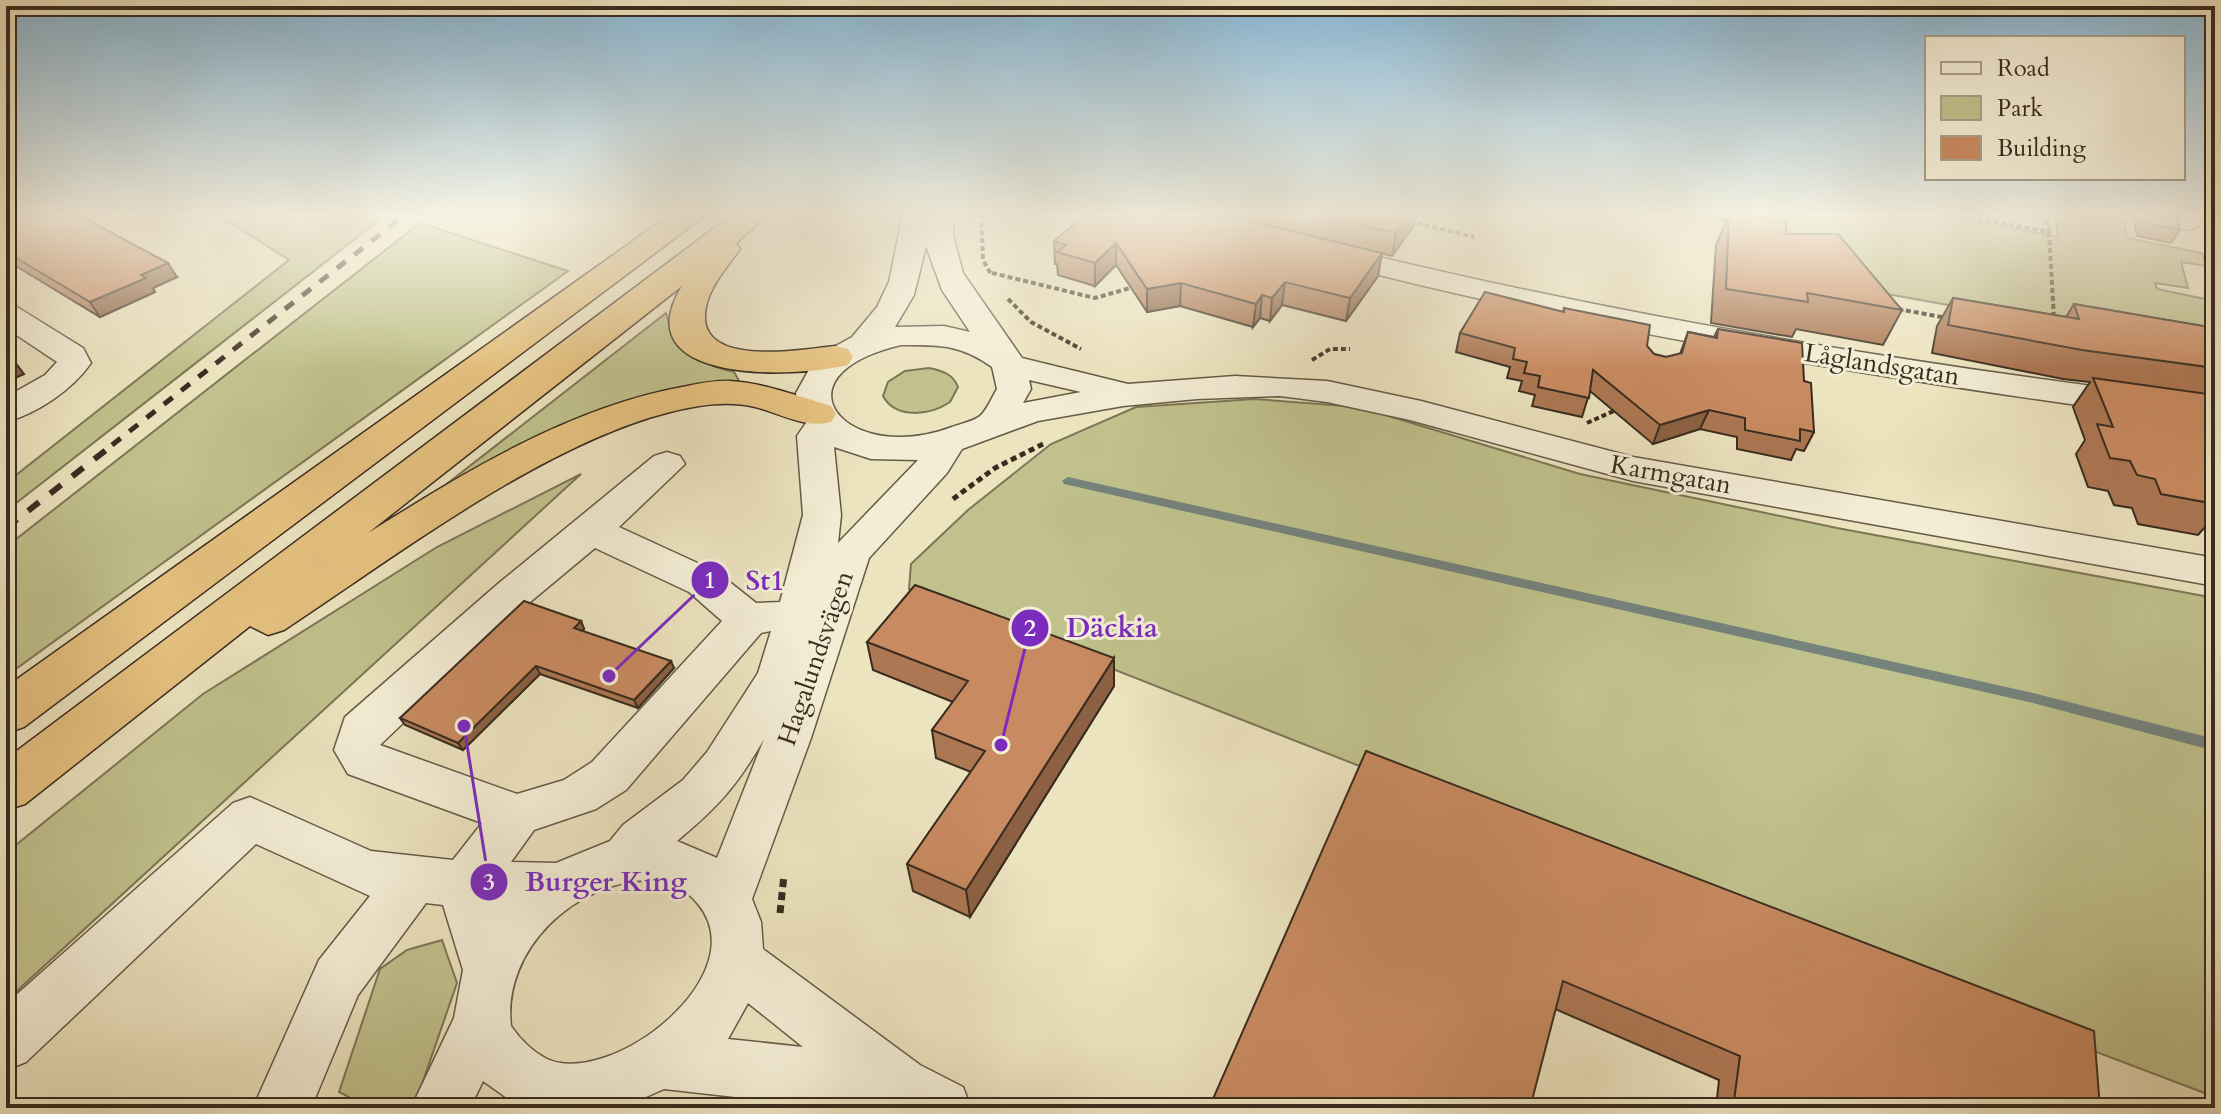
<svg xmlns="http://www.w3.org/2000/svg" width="2221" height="1114" viewBox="0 0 2221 1114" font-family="Cardo,serif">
<rect width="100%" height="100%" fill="#ece3bf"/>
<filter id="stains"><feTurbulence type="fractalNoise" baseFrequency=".0025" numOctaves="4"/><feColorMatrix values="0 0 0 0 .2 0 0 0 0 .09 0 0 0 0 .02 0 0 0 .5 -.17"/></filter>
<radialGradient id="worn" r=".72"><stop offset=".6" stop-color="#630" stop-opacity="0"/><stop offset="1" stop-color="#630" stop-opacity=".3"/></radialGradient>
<g fill="#c0c18c" stroke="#7c7656" stroke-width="2">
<path d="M217,214H387L6,511V483L289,260Z"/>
<path d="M1719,214H1939L2058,237L2056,214H2084L2124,222L2127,238L2202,253L2206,266L2181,262L2188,288L2155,283L2157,289L2215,301V345L2009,316L1854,288L1743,218Z"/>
<path d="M420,223L568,271L6,676V547Z"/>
<path d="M666,313C675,351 698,364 734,372L739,381L691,385L644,396L439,490Z"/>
<path d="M929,368C943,371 953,374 958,387L950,402C931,415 896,420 883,396L888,382L905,371Z"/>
<path d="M1255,399L1359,407L1580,474L1837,528L2215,598V1097L1820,947L909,589L911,564L968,510L1051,444L1136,407Z"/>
<path d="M581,474L6,1001V853L203,694L437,547Z"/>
<path d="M442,940L457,983L414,1107L370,1108L339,1092L380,969L407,950Z"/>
</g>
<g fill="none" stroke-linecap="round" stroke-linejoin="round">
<path fill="#74837c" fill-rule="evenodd" d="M1068,477L2033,693L2215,739V751L2033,703L1064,484L1062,481Z"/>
<g stroke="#665a47" stroke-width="3">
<g id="minor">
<path d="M903,214H953V235L963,273L1022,358L1128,384L1235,376L1327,381L1421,401L1633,457L2215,558V586L1633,481L1410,420L1327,402L1280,396L1197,399L1123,406L1038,421L962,449L947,473L869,558L811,738L752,899L761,922L763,949L920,1065L963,1087L971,1108H834L664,1089L621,1108H521L483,1081L470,1108H411L454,1018L463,970L443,905L426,903L358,995L311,1108H253L319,960L370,896L256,844L26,1062L6,1070V1004L233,803L250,797L371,851L453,860L482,823L348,774L334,750L345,717L499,583L654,456L667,452L680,456L685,464L619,527L717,572L756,603L780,602L803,515L797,436L806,423L798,409L796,393L816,357L852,337L877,307L889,282ZM926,246L942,290L970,332L944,326L895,327L914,295ZM901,345C939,345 960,344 992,367L997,389C992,397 987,410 980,416C974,421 960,424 952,427C846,467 769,376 901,345ZM1029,380L1081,392L1023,403L1031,389ZM834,447L871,459L918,460L838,543L841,515ZM595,548L689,592L722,621L592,762L564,780L517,794L380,745L529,603ZM771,631L758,673L707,752L683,780L623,825L610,841L556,863L511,862L534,830L596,809L626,790L761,633ZM764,739L717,858L677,841C718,807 737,786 764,739ZM650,880C669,881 686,889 698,904C757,975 611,1088 547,1059C533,1052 520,1039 511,1026C502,949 576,881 650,880ZM748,1003L803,1047L728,1039Z"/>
<path d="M2137,214H2200L2202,221L2198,227L2188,230L2141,220Z"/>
<path d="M1326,244C1618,317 1917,365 2215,402V424C1913,384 1610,336 1316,259L1311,253L1316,247Z"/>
<path d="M6,305L17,307L83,348L91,363C72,390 38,413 6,422V397L45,375L57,362L6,328Z"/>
</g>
</g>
<g stroke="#392c1f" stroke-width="3">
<g id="highway">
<path d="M671,214H707L24,727L6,733V687Z"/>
<path d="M733,214H769L736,243L740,249C728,266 710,286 706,307C693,369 799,350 835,346L848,349L853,357L848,365C795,378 622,385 682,286L368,533C464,473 568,408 682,387C698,384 714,380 730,381C764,383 798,396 831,406L836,414L831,422C805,429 780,413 755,407C727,400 698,405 670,412C541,445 396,556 284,630L268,635L250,626L25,804L6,810V759Z"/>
</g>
</g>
<g stroke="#392c1f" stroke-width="4" stroke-dasharray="5 3" stroke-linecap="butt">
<path d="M981,214L983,260L991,274"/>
<path d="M1697,214L1729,221"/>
<path d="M1954,214L2049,232L2046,214"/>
<path d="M2094,214L2121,219"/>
<path d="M1409,221L1474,237"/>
<path d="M2049,232L2054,319"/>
<path d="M992,273L1095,298L1137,286"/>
<path d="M1008,299L1031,322L1081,349"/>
<path d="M1898,309L1947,318"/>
<path d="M1312,360L1330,349H1350"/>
<path d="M1587,423L1618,409"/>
</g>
<g stroke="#392c1f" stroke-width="5" stroke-dasharray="6 4" stroke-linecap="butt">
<path d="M953,499L995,468L1043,444"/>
<path d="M2206,538L2215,527"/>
</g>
<path stroke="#392c1f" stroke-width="7" stroke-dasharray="8 5" stroke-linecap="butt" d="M780,913L784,875"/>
<use href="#minor" fill="#f3edd5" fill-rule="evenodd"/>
<use href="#highway" fill="#e6c280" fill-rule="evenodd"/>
<path stroke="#392c1f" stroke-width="5" stroke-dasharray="11 11" stroke-linecap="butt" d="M112,445L406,214"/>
<path stroke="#392c1f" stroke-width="6" stroke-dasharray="14 14" stroke-linecap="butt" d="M6,528L115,443"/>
</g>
<g fill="#ac7753" stroke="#392c1f" stroke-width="2">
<path d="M6,214L177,277L153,288L155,292L100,317L6,260Z"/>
<path d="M1223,214H1416L1414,225L1392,256Z"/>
<path d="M1729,214H1740L1786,234L1902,310L1883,345L1796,329L1792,337L1711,323L1716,245Z"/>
<path d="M2133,214H2167L2180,230L2171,243L2137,236Z"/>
<path d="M1054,241L1382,253L1378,276L1346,321L1282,305L1270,321L1260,318L1253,327L1180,306L1147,312L1116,265L1095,286L1058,275L1057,264H1055Z"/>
<path d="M1953,298L2066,317L2074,304L2215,328V519L2213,518L2198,535L2138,524L2132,508L2114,505L2108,491L2088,487L2076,454L2085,440L2073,407L2090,382L2063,379L1932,353L1937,326Z"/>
<path d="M1564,308L1647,346L1654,354L1666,357L1680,354L1688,332L1714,337L1718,329L1804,381L1814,432L1804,451L1796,449L1791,460L1737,449V437L1700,429L1653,444L1590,391L1582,417L1532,406L1535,395L1519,391L1522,381L1507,378L1510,367L1456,352L1460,333L1563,312Z"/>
<path d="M581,621L584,629L582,631L674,668L638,708L540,674L463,750L405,725L400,718Z"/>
<path d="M867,642L1114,658V686L970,917L913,891L907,864L971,772L936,758L932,730L953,702L873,670Z"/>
<path d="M1366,751L2100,1108H1716L1719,1080L1555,1009Z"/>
</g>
<g fill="#8c6143" stroke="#392c1f" stroke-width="2">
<path d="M1410,214H1416L1414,225L1392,256L1396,233Z"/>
<path d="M1116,243V265L1095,286V263Z"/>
<path d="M1382,253L1378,276L1346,321L1350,298Z"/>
<path d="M168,263L177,277L153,288L155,292L100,317L90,302L141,275Z"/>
<path d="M1285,282L1282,305L1270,321L1272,298Z"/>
<path d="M1181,283L1180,306L1147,312V289Z"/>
<path d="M1262,295L1260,318L1253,327L1256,304Z"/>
<path d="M6,350L24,374L6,382Z"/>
<path d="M1709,410L1700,429L1653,444L1660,425Z"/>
<path d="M581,621L584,629L577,636L574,628Z"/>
<path d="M1114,658V686L970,917L966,890Z"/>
<path d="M671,661L674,668L638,708L634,700Z"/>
<path d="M536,666L540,674L463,750L458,743Z"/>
</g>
<g fill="#c88a60" stroke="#392c1f" stroke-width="2">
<path d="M6,214H77L168,263L141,275L146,278L90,302L6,252Z"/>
<path d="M1086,214H1221L1382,253L1350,298L1285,282L1272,298L1262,295L1256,304L1181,283L1147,289L1116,243L1095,263L1057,252L1066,245L1054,241Z"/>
<path d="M1315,214H1410L1396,233Z"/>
<path d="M1729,214H1740L1786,221V234H1838L1902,310L1807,293L1808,302L1726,289Z"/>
<path d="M2144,214H2167L2177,216L2180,230L2145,223Z"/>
<path d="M1485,292L1564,312V308L1650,325L1647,346L1654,354L1666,357L1682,353L1688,332L1717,338L1718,329L1802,343L1804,381L1811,383L1814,432L1800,429V441L1745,430V418L1709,410L1660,425L1593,370L1589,398L1538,387L1540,376L1524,373L1527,362L1513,359L1515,348L1460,333Z"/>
<path d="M1953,298L2079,319L2074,304L2215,328V368L2082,350L1948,325Z"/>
<path d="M2093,378L2215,395V475L2207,471L2215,487V504L2161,494L2155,479L2137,475L2130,461L2110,458L2097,424L2113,427Z"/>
<path d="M915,585L1114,658L966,890L907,864L985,751L932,730L968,681L867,642Z"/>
<path d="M524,601L581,621L574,628L671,661L634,700L536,666L458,743L400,718Z"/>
<path d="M1366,751L2094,1031L2100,1108H1733L1740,1056L1563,981L1530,1108H1209Z"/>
</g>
<linearGradient id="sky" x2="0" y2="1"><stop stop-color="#89b8d6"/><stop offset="0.58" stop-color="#f6f2e2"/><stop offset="1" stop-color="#f6f2e2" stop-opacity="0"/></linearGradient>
<rect width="2221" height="370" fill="url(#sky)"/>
<g text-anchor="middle" stroke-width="6" stroke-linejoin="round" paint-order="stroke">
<g font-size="26" fill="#392c1f" stroke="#f3edd5">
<text transform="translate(1882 364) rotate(9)" y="9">Låglandsgatan</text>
<text transform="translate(1671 474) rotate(10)" y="9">Karmgatan</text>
<text transform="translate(815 658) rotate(-71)" y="9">Hagalundsvägen</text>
</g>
</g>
<path fill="none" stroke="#7b2cbf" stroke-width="3" d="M609 676L710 580M1001 745L1030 628M464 726L489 882"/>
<g fill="#7b2cbf" stroke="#f3edd5" stroke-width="3">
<circle cx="609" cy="676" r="8"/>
<circle cx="1001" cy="745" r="8"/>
<circle cx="464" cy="726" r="8"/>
<circle cx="710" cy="580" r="20"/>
<circle cx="1030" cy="628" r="20"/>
<circle cx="489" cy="882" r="20"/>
</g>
<g font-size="24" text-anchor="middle" font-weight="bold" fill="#fff">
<text x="710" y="588">1</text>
<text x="1030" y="636">2</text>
<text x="489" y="890">3</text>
</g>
<g font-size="28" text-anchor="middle" font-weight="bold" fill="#7b2cbf" stroke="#f3edd5" stroke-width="6" stroke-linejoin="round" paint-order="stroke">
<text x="765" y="590">St1</text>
<text x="1112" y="637">Däckia</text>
<text x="606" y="891">Burger King</text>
</g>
<rect width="2221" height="1114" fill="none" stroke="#ece3bf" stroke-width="32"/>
<rect x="8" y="8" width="2205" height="1098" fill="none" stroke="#392c1f" stroke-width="4"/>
<rect x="16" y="16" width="2189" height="1082" fill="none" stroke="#392c1f" stroke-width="2"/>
<rect x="1925" y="36" width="260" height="144" fill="#f3edd5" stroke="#a9a08c" stroke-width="2"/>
<rect x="1941" y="62" width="40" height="12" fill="#f3edd5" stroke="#a9a08c" stroke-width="2"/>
<text x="1997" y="76" font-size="24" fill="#392c1f">Road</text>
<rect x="1941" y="96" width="40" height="24" fill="#c0c18c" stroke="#a9a08c" stroke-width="2"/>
<text x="1997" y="116" font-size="24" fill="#392c1f">Park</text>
<rect x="1941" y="136" width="40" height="24" fill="#c88a60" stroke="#a9a08c" stroke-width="2"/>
<text x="1997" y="156" font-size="24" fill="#392c1f">Building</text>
<rect width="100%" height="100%" filter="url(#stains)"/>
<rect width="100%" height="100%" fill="url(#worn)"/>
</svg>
